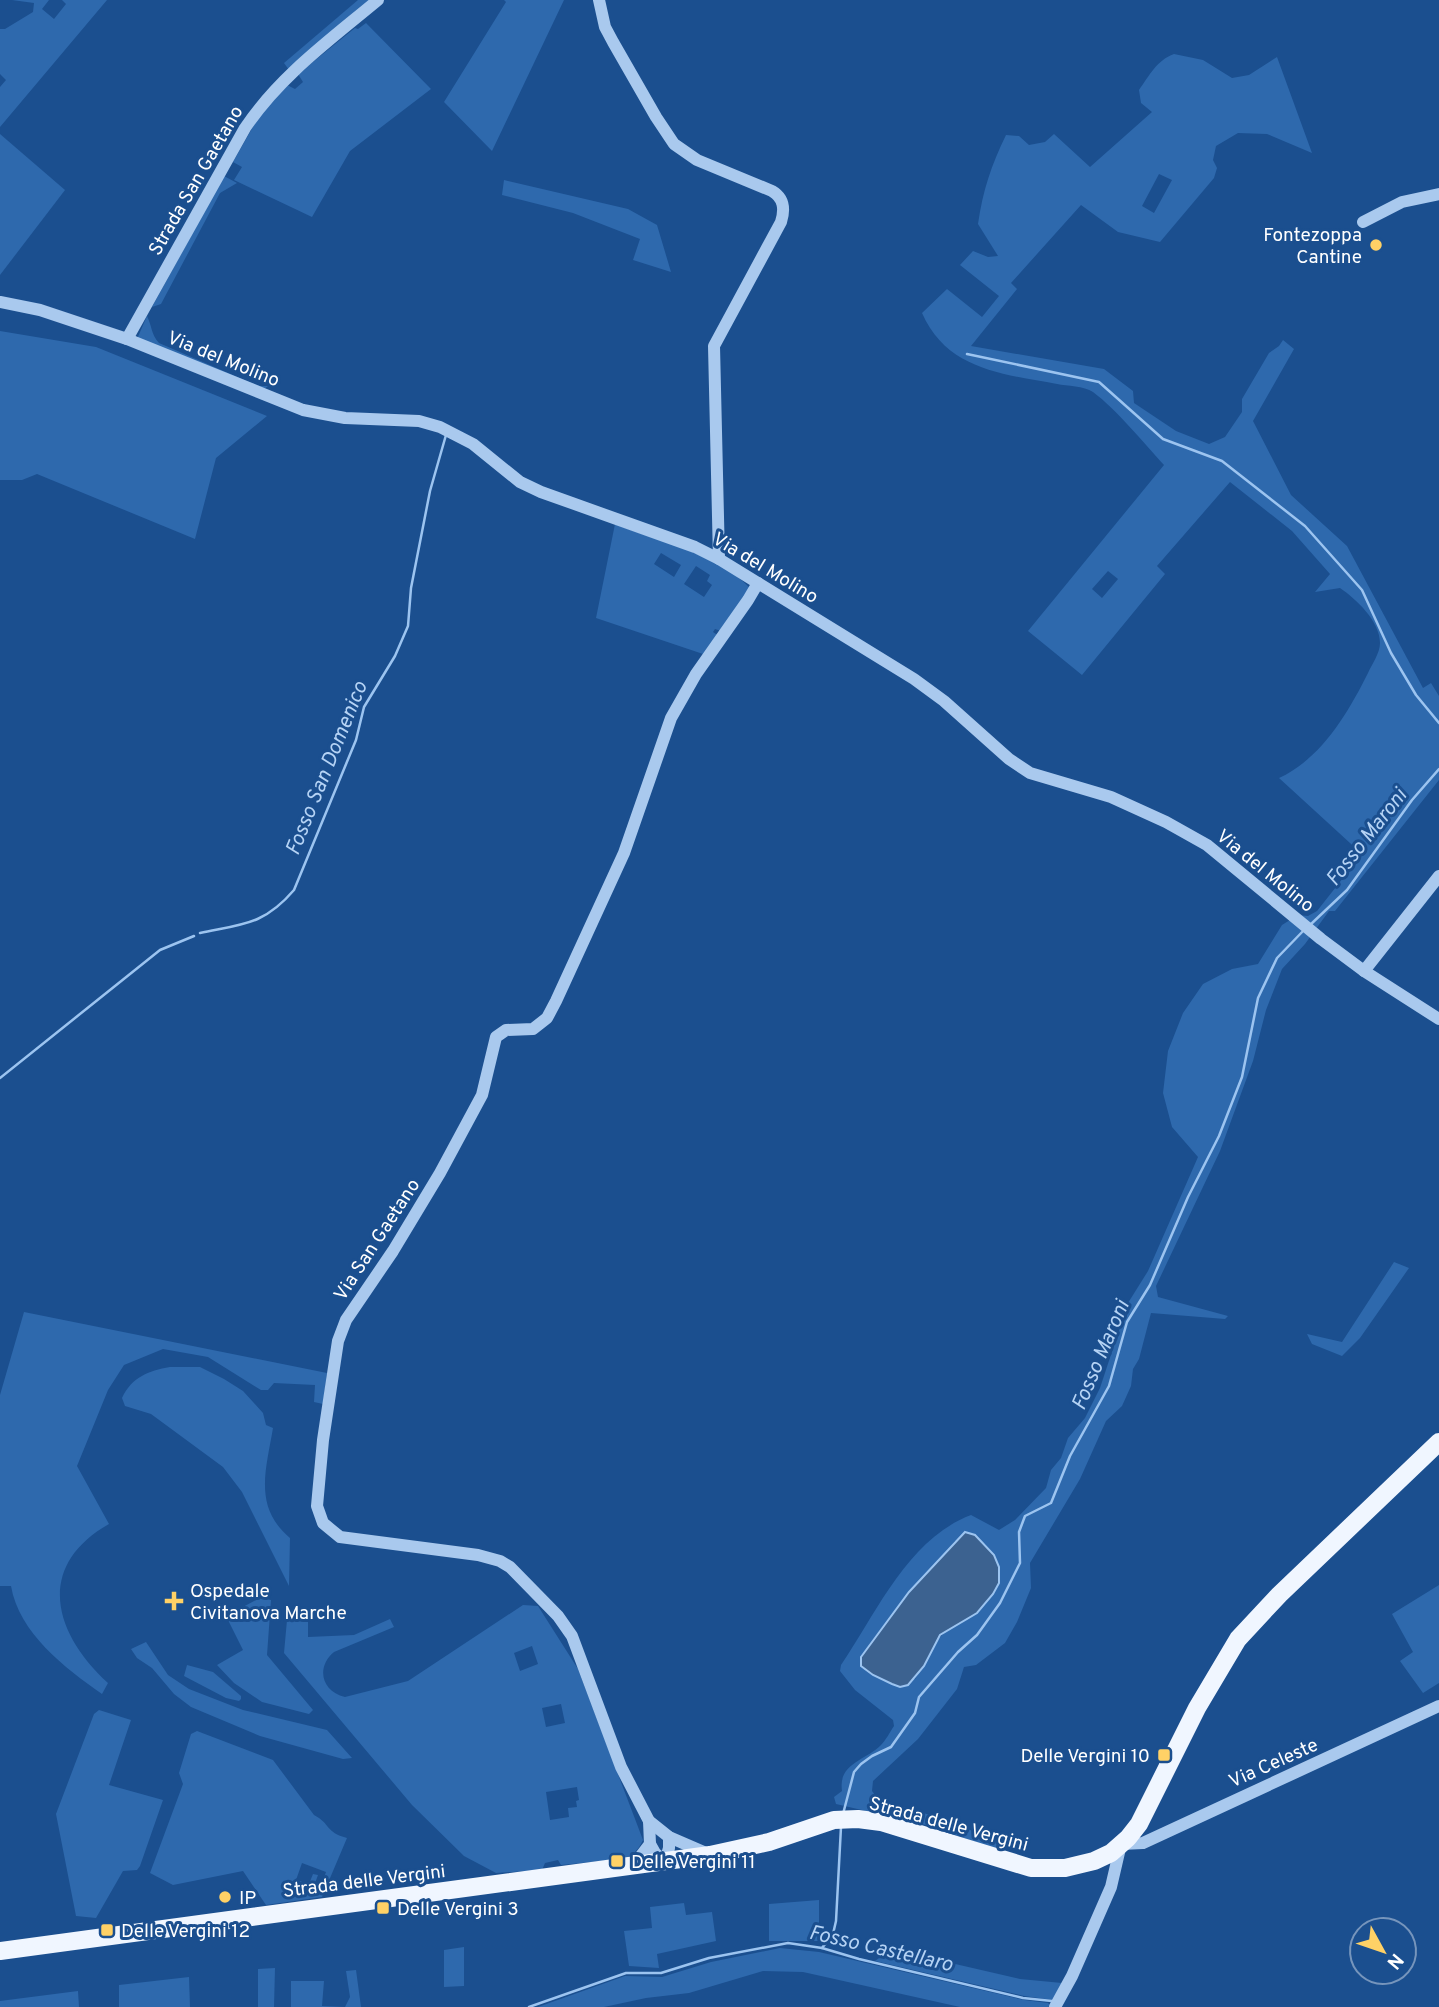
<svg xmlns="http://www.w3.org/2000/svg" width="1439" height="2007" viewBox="0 0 1439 2007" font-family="Overpass,sans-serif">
<rect width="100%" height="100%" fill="#1b4f8f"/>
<g fill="#2e69ad" fill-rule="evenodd">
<path d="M12,0H49L42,9L54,19L66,4L62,0H107L0,127V87L6,80L0,74V29H5L33,12L34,3Z"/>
<path d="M358,0H372L289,70L284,63Z"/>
<path d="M504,0H564L492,151L444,102L506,2Z"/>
<path d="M366,23L431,89L350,151L312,217L234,180L242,167L233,162L258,118L287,85L295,89L303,82L298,74L355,28L358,29Z"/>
<path d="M1174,54L1203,60L1232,78L1249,75L1277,57L1312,153L1267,134L1238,133L1216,146L1213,160L1217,168L1214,178L1160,242L1118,232L1081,205L1011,283L1017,289L971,346L1104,369L1133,391L1134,403L1176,431L1209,444L1225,437L1242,412V399L1269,353L1279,346L1283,340L1294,349L1253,421L1291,495L1347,546L1423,688L1431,683L1439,696V780L1335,911H1329L1305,944L1282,969L1266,1010L1253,1061L1220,1151L1156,1286L1158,1297L1228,1316L1225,1319L1151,1313L1139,1359L1133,1369L1131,1386L1122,1406L1106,1421L1080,1479L1030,1563L1031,1588L1017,1622L1005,1643L976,1665L964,1667L957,1689L918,1739L873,1781L872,1791L878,1799L946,1820L999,1842V1850L926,1825L836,1804L834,1797L842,1791C838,1763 865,1761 881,1745C886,1740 890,1732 894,1726L893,1720L855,1690L840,1671L841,1665C877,1612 908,1539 971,1515L999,1530L1015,1520L1046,1488L1051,1470L1061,1458L1068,1438L1085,1418L1100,1388L1128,1303L1148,1271L1198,1157L1172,1127L1163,1093L1168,1051L1183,1013L1203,984L1232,969L1258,964L1282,925L1298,915L1308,916L1317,911L1362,854L1279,778C1321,759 1348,713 1368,673C1372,664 1380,653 1380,643C1380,621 1356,599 1340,588L1315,592L1330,574L1292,531L1230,482L1157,566L1165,574L1082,675L1028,631L1164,465C1144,443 1116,409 1093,392C1084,386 1067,386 1057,384C1003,374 947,370 922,313L947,289L982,317L999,296L960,265L973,251L988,257L998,256L978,224C983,190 991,166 1006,135L1019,136L1029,145L1045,142L1054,134L1090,167L1152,112L1141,103L1139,90C1149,76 1157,60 1174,54ZM1159,174L1172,180L1154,213L1142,206ZM1108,571L1118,579L1102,598L1092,589ZM955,1541L985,1547L994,1555L962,1623C934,1632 931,1656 915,1679L861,1657C888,1615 923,1580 955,1541Z"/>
<path d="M0,134L65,190L0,275Z"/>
<path d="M224,176L237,183L220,193L161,304L152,307Z"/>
<path d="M504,180L628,209L657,225L671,272L633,260L640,239L573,213L502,195Z"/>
<path d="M147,316C152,326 151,334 159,343L249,382L260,386H268L263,390L137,339Z"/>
<path d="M0,331L96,347L267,416L216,458L195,539L37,474L22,480H0Z"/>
<path d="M615,524C656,541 717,553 750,588L721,631L715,629L713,632L719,636L706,655L596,618ZM661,553L681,565L674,577L654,564ZM696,566L710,575L707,581L712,585L704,597L684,584Z"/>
<path d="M1394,1262L1409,1268L1360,1338L1342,1356L1312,1344L1307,1334L1342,1342Z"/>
<path d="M24,1312L327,1373L323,1404L314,1402L315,1385L274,1383L268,1390H261L208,1357L163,1349L124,1365L108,1390L77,1466L109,1524C35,1566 53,1633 108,1683L102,1694C65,1668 19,1633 11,1586H0V1395Z"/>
<path d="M170,1367H200L224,1379L243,1391L263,1413L266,1425L273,1428C266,1470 253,1507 290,1538L289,1586L242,1492L223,1467L151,1414L125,1406L122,1398C132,1377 148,1371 170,1367Z"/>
<path d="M1439,1585V1683L1423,1693L1400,1661L1413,1652L1392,1614Z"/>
<path d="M260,1598L271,1600L267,1655L313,1710L309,1714L262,1702L234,1683L217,1665L243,1650L226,1616Z"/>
<path d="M523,1605L538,1606L578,1669L643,1840C638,1850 634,1855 623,1859L561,1865L558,1860L545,1863L542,1870L496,1873L464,1856L412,1805L284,1653L288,1609L308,1611V1637L354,1635L390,1619L394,1627L334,1652C316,1667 321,1691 345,1697L408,1681ZM532,1646L538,1664L520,1671L514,1653ZM561,1704L565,1723L546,1727L542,1708ZM577,1787L579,1800L576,1801L577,1807L568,1808L569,1817L550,1820L546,1792Z"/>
<path d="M146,1642L168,1675L189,1689L243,1710L327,1730L352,1758L343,1759L260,1736L191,1707L174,1694L152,1668L137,1658L131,1649Z"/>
<path d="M187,1665L213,1672L241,1696V1699L239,1701L226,1698L184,1676Z"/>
<path d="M99,1710L131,1720L109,1785L163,1800L140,1866L137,1870L123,1871L96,1918L76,1916L56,1814L94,1714Z"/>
<path d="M197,1731L273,1760L314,1815C331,1824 325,1832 347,1838L322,1897L266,1905L243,1871L173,1885L150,1873L183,1784L179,1773L191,1734ZM302,1863L326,1872L320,1889L314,1886L318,1875L313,1874L309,1884L296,1880Z"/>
<path d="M819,1900V1941H769V1904Z"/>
<path d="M684,1903L686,1915L712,1912L716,1941L657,1954L659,1968L629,1966L624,1931L652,1928L650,1907Z"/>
<path d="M464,1947V1986L444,1987V1950Z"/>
<path d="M780,1948L819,1952L1024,2000L1048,2003L1052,2007H960L803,1972L763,1971L689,1993L646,1998L604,2007H538L625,1976L662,1977L711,1962Z"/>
<path d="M899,1951L1020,1979L1062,1983L1053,2000L1024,1996L875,1961L886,1953Z"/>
<path d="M275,1968L274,2007H258V1969Z"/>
<path d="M356,1970L361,2007H291V1981H324L322,2006L345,2007L350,1997L346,1971Z"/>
<path d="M189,1977L190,2007H119V1985Z"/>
<path d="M78,1991L79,2007H0V2001Z"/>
</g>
<path fill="#3c6290" stroke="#9cc4f0" stroke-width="2" d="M965,1532L975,1535L994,1555L999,1567V1583L993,1594L977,1613L940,1635L924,1666L908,1685L900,1687L892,1684L873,1675L861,1666V1657L909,1592Z"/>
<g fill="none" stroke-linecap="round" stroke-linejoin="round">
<g stroke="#9cc4f0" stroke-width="2.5">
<path d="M967,354L1099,382L1163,439L1222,461L1305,526L1362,590L1391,653L1416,695L1439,723"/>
<path d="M1310,925L1347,890L1412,800L1439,769"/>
<path d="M200,933C243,924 264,925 294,890L356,740L364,707L395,656L408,626L411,588L430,491L446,435"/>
<path d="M0,1078L160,950L194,936"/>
<path d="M843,1814L854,1772L861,1764L872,1756L891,1747L915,1713L919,1697L958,1652L977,1635L1000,1603L1020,1563L1019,1532L1025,1516L1051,1503L1070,1456L1109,1386L1127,1322L1150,1285L1188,1197L1219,1136L1242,1077L1258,998L1277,958L1305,929"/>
<path d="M822,1948L833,1934L836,1921L841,1827"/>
<path d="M529,2007L626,1973H661L709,1958L788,1943L822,1948L859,1959L1023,1998L1052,2001"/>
</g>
<g stroke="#a9c9ee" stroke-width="12">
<path d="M599,0L605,27L613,42L656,117L674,144L697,160L772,191C784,198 785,209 781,222L714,346L719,559"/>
<path d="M1363,222L1402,202L1439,194"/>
<path d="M0,302L40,310L127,339L303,410L345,418L419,421L440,427L473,444L520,482L541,492L695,547L719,559L914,679L944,701L1009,759L1030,773L1111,797L1166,822L1207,845L1321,939L1364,971L1439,1019"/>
<path d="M127,339L245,128C280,76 330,40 378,0"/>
<path d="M1364,971L1439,876"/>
<path d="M650,1844L655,1853L665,1862L669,1848V1837"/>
<path d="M706,1853L669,1837L649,1821L621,1767L572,1636L558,1616L510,1567L500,1561L478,1555L340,1537L323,1523L317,1506L323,1440L338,1341L346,1320L393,1251L440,1173L482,1095L496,1037L506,1030L533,1029L547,1018L556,1001L624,853L671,718L696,674L748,600L758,583"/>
<path d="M633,1866L650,1844L649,1821"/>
<path d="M1055,2007L1072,1976L1111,1887L1121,1844L1143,1843L1439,1706"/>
</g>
<path stroke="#f0f6ff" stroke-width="18" d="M0,1951L710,1855L769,1842L834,1820L858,1819L881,1822L1031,1868H1065L1094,1861L1111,1853L1128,1838L1139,1824L1197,1708L1238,1639L1279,1595L1439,1442"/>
</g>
<g fill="#ffd166" stroke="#1b4f8f" stroke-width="2.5">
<circle cx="1376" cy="245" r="7"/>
<path d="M170.5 1590.5h7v7h7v7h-7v7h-7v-7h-7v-7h7z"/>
<rect x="1157" y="1748" width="14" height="14" rx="3.5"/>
<rect x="610" y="1854" width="14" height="14" rx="3.5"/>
<circle cx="225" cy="1897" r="7"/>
<rect x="376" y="1901" width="14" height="14" rx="3.5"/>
<rect x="100" y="1923" width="14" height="14" rx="3.5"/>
</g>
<g text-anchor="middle" stroke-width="6" stroke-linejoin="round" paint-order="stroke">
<g font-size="19" fill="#fff" stroke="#1b4f8f">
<text transform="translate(195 180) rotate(-60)" y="7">Strada San Gaetano</text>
<text transform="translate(224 358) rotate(22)" y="7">Via del Molino</text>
<text transform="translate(766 567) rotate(31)" y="7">Via del Molino</text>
<text transform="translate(1266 870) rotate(39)" y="7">Via del Molino</text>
<text transform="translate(376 1239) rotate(-57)" y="7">Via San Gaetano</text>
<text transform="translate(1273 1762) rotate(-24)" y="7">Via Celeste</text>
<text transform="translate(949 1823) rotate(15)" y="7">Strada delle Vergini</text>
<text transform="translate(364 1880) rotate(-7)" y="7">Strada delle Vergini</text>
</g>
<g font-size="19" fill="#fff" stroke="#1b4f8f" text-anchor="start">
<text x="1362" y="241" text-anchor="end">Fontezoppa<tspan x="1362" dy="22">Cantine</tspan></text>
<text x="190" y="1597">Ospedale<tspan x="190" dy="22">Civitanova Marche</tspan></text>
<text x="1150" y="1762" text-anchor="end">Delle Vergini 10</text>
<text x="631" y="1868">Delle Vergini 11</text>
<text x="239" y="1904">IP</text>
<text x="397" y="1915">Delle Vergini 3</text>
<text x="121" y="1937">Delle Vergini 12</text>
</g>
<g font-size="21" font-style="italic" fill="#b5d3f5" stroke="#1b4f8f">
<text transform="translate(326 768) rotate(-68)" y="7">Fosso San Domenico</text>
<text transform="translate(1366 837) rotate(-52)" y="7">Fosso Maroni</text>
<text transform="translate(1100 1355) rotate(-67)" y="7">Fosso Maroni</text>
<text transform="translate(881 1948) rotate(13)" y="7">Fosso Castellaro</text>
</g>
</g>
<g transform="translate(1383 1951) rotate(130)"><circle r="33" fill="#1b4f8f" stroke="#7695bc" stroke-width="2"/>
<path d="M0-5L12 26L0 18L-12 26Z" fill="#ffd166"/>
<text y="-10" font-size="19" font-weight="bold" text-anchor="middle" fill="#ffffff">N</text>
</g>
</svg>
